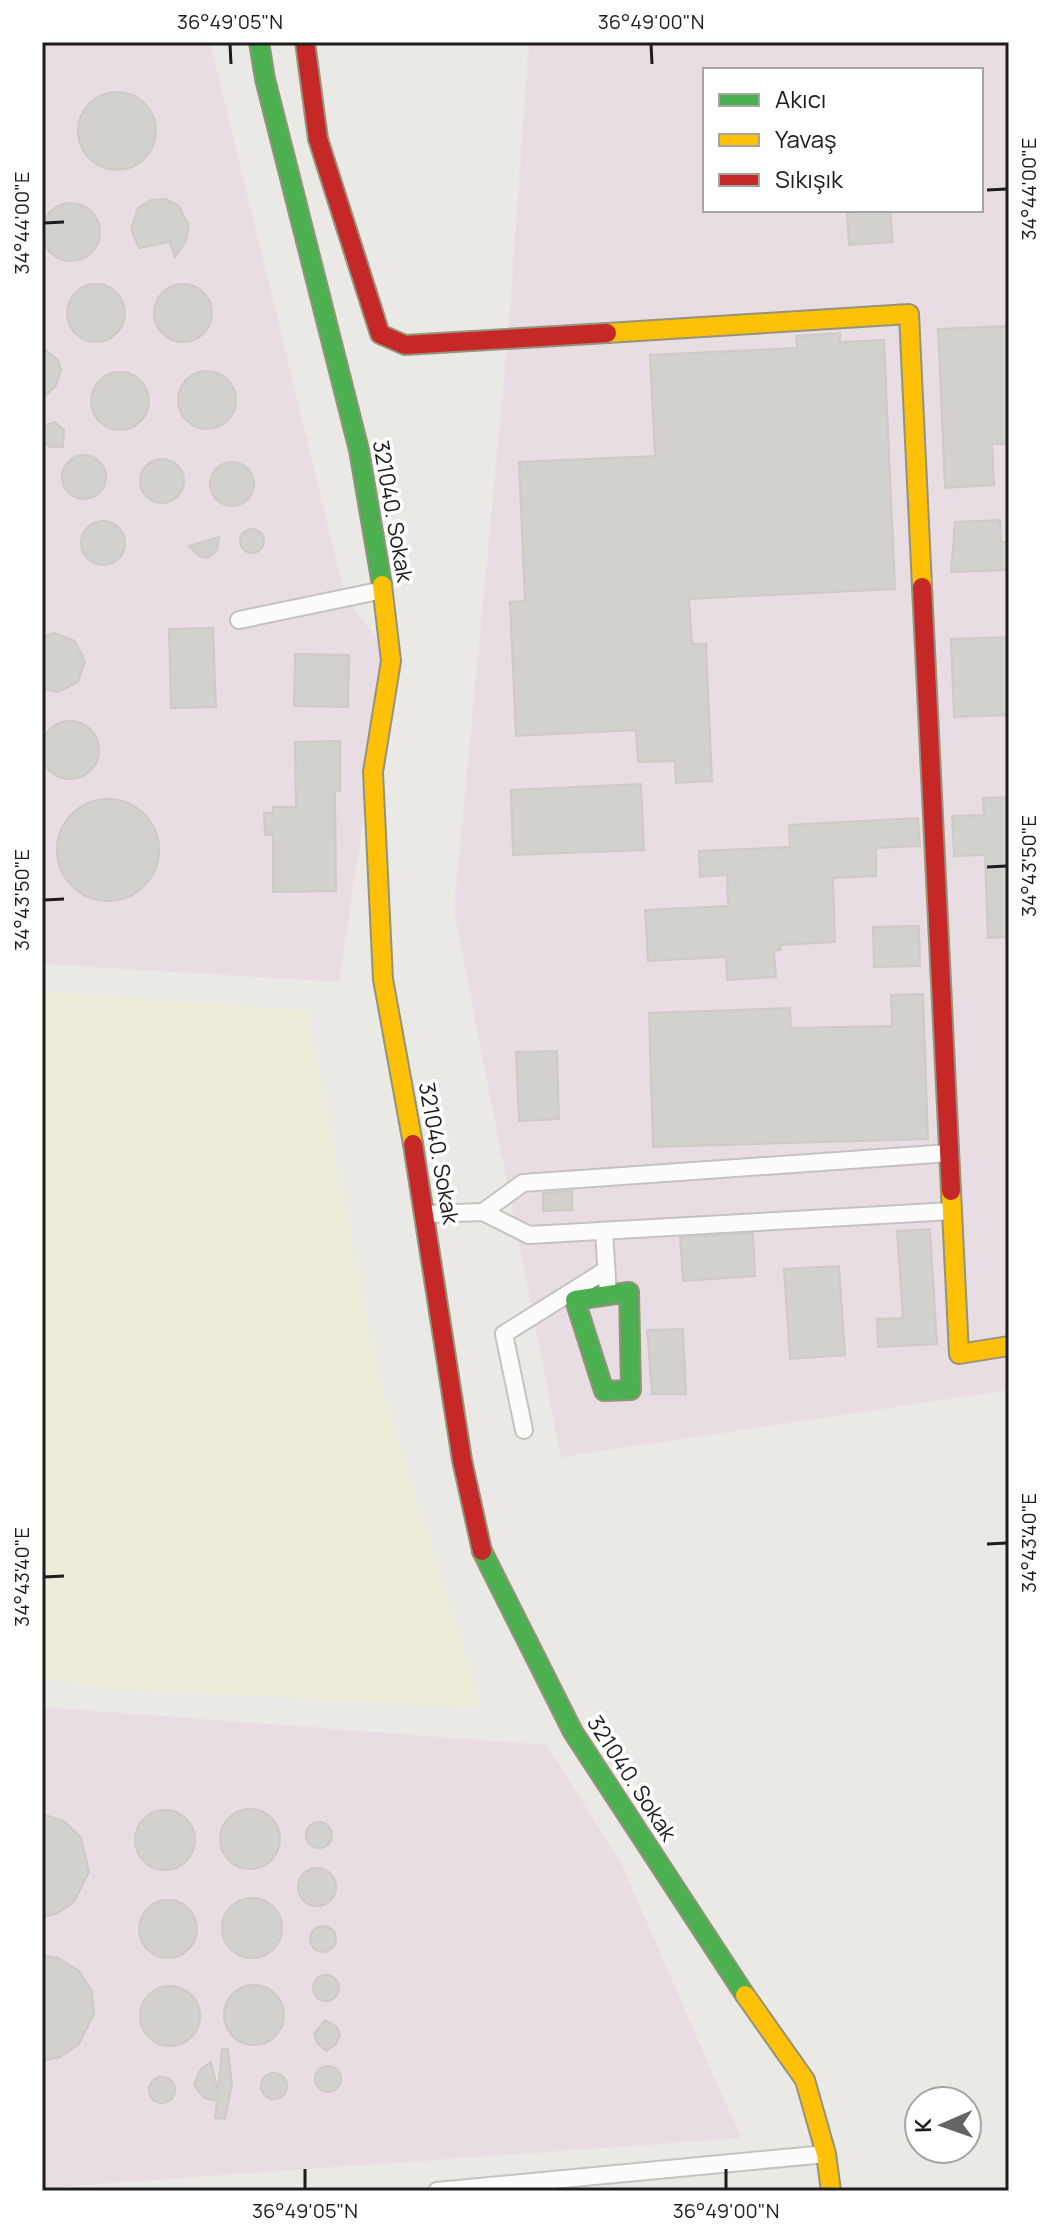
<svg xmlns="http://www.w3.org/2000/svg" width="1051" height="2233" viewBox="0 0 1051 2233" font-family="Manrope,sans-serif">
<rect width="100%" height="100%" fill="#ebe9e5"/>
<g fill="#e9dde4" fill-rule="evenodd">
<path d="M42,42H210L345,596L388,655L339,982L42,964Z"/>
<path d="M529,42H1009V1390L561,1457L454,911L508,338ZM705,70H981V210H705Z"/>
<path d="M42,1707L547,1745L621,1863L741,2138L42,2188Z"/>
</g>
<path fill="#ececd8" d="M42,992L307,1010L379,1377L482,1708L113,1689L42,1678Z"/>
<g fill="#d3d1ce" stroke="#cecac6" stroke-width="2">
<circle cx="117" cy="131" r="39"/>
<path d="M166,199L179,206L189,226L186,241L175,257L170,242L139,248L131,229L138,208L151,200Z"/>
<circle cx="71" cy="232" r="29"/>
<path d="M847,210H890L893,242L849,245Z"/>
<circle cx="183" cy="313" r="29"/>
<circle cx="96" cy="313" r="29"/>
<path d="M1009,326V444H992L994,485L945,488L938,329Z"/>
<path d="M840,333V342L884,340L895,589L689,599L692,644H706L712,781L676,783L675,761L638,762L636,730L516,736L510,602L525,601L519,462L655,456L650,355L797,348L796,336Z"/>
<path d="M42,347L58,360L61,370L56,386L42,399Z"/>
<circle cx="207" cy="400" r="29"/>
<circle cx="120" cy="401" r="29"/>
<path d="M55,422L64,430L63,447H50L42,441V427Z"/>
<circle cx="84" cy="477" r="22"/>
<circle cx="162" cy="481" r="22"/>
<circle cx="232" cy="484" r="22"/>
<path d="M1000,520L1001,542H1009V570L951,572L955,522Z"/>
<circle cx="103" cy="543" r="22"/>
<circle cx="252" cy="541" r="12"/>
<path d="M219,537L217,550L208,558L199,556L189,546Z"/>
<path d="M213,628L216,707L171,708L169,629Z"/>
<path d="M54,633L75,641L85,661L78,682L58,692L42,689V637Z"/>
<path d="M1009,637V715L954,717L951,639Z"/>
<path d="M295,654L349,655L348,707L294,706Z"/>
<circle cx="70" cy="750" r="29"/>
<path d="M340,741V791H335L336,891L273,892V835H265L264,813H273V807H296L295,742Z"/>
<path d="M641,784L644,850L513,855L511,790Z"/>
<path d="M1009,797V937L988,938L985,855L954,856L952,816L984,815L983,798Z"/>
<circle cx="108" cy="850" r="51"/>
<path d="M918,818L920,846L876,848V876L833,878L835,942L780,945L781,950L774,951L776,977L727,980L726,957L648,961L645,910L728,906L727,875L700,877L699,851L790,847L789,825Z"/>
<path d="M919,926L920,966L874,967L873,927Z"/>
<path d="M923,994L928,1139L653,1147L649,1013L790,1008L791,1028L892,1026L891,995Z"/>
<path d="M557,1051L559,1119L519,1121L516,1052Z"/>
<path d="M572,1191V1210L543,1211V1193Z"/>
<path d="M930,1229L937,1344L878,1347L877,1319L903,1318L897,1231Z"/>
<path d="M753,1233L755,1276L683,1281L680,1237Z"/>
<path d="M839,1266L845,1355L790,1359L784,1269Z"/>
<path d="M683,1329L686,1394H652L647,1330Z"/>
<circle cx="250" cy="1839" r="30"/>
<circle cx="165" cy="1840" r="30"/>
<path d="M42,1814L64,1821L81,1838L89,1872L74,1902L56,1914L42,1917Z"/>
<circle cx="319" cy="1835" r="13"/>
<circle cx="317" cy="1887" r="19"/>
<circle cx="252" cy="1928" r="30"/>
<circle cx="168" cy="1929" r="29"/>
<circle cx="323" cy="1939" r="13"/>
<path d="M42,1955L58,1958L79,1971L92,1991L94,2014L79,2044L60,2057L42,2061Z"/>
<circle cx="326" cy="1988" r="13"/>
<circle cx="254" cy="2015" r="30"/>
<circle cx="170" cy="2016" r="30"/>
<path d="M325,2020L337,2027L340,2035L336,2044L326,2051L317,2043L314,2034Z"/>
<path d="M222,2049H228L232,2084L225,2119L215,2118L217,2101L204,2098L194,2085L200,2070L211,2062L218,2091Z"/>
<circle cx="328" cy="2079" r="13"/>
<circle cx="274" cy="2086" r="13"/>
<circle cx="162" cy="2090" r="13"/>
</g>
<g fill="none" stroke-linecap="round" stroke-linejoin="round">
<g stroke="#c4c3c1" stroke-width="20">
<g id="street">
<path d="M239,620L383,590"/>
<path d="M483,1212L523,1183L949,1153"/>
<path d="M425,1214L483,1212L529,1235L952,1211"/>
<path d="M604,1231L608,1295"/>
<path d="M524,1430L504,1334L606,1270"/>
<path d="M437,2191L826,2154"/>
</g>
</g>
<g stroke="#94947d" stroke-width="22">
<g id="fast">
<path d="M259,42L265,79L359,450L382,585"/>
<path d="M629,1292L631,1390L604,1391L575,1300Z"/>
<path d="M482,1551L573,1732L745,1995"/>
</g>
</g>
<g stroke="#94947d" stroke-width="22">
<g id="slow">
<path d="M607,333L909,314L922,587"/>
<path d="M382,585L391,661L373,772L383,979L413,1144"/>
<path d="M951,1191L959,1354L1009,1346"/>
<path d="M745,1995L805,2080L826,2154L831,2191"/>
</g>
</g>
<g stroke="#94947d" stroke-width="22">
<g id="jam">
<path d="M305,42L318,139L380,334L405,345L607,333"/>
<path d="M922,587L951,1191"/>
<path d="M413,1144L462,1460L482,1551"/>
</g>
</g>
<use href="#street" stroke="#fcfcfb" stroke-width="16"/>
<use href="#fast" stroke="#4caf50" stroke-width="18"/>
<use href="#slow" stroke="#ffc107" stroke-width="18"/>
<use href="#jam" stroke="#c62828" stroke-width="18"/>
</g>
<path fill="none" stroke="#1d1d1d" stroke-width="3" d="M230,44L231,64M651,44L652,64M987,190L1007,189M44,223L64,222M987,867L1007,866M44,900L64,899M987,1544L1007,1543M44,1577L64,1576M305,2169V2189M726,2169V2189"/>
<g text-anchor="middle" stroke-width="7" stroke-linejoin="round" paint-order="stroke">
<g font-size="22" fill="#1d1d1d" stroke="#fff">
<text transform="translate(393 511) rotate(80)" y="8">321040. Sokak</text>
<text transform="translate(439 1153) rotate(80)" y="8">321040. Sokak</text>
<text transform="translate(632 1778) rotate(57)" y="8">321040. Sokak</text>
</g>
</g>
<rect width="1051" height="2233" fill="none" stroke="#ffffff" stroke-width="88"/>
<rect x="703" y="68" width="280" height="144" fill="#ffffff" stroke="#a5a5a5" stroke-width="2"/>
<rect x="719" y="94" width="40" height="12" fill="#4caf50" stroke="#a5a5a5" stroke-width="2"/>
<text x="775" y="108" font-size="24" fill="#1d1d1d">Akıcı</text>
<rect x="719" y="134" width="40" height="12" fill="#ffc107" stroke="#a5a5a5" stroke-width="2"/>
<text x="775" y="148" font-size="24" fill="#1d1d1d">Yavaş</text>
<rect x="719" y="174" width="40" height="12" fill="#c62828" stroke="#a5a5a5" stroke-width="2"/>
<text x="775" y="188" font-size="24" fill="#1d1d1d">Sıkışık</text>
<g transform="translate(943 2125) rotate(268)"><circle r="38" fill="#ffffff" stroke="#a5a5a5" stroke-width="2"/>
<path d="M0-6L14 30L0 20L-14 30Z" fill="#656463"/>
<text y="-12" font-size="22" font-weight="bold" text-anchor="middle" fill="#1d1d1d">K</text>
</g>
<rect x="44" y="44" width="963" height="2145" fill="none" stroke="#1d1d1d" stroke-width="3"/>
<g font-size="20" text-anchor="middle" fill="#1d1d1d">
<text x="230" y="29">36°49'05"N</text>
<text x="651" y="29">36°49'00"N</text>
<text transform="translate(1029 189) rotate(-90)" y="7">34°44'00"E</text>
<text transform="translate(22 223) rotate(-90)" y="7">34°44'00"E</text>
<text transform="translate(1029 866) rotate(-90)" y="7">34°43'50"E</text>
<text transform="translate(22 900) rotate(-90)" y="7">34°43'50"E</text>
<text transform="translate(1029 1543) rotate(-90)" y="7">34°43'40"E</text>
<text transform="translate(22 1577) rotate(-90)" y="7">34°43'40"E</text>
<text x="305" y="2218">36°49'05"N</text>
<text x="726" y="2218">36°49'00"N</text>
</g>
</svg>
